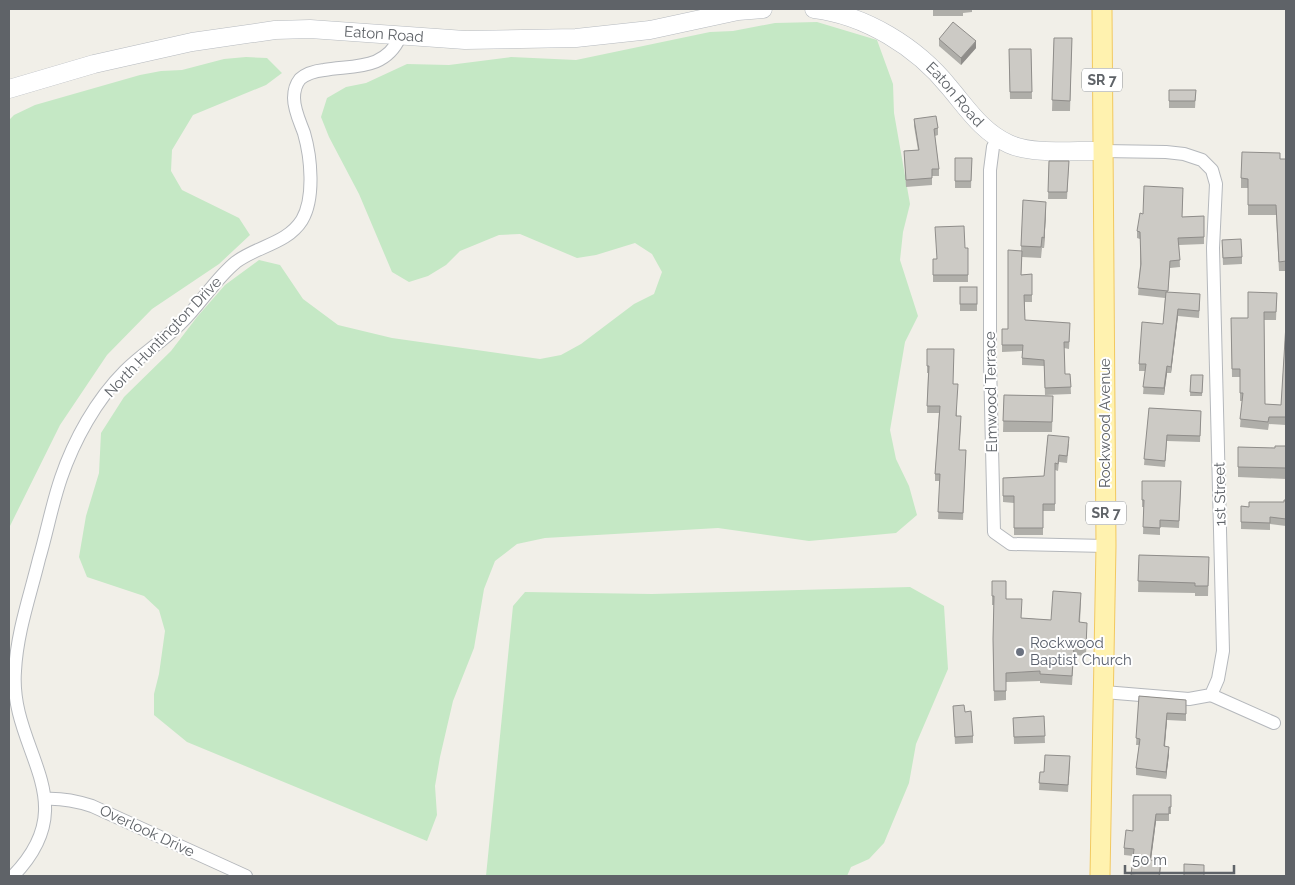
<svg xmlns="http://www.w3.org/2000/svg" width="1295" height="885" viewBox="0 0 1295 885" font-family="Raleway,sans-serif">
<rect width="100%" height="100%" fill="#f1efe8"/>
<g fill="#c5e8c5">
<path d="M817,22L877,40L893,84L894,113L910,204L903,232L900,260L918,316L905,342L890,430L896,459L909,486L917,515L896,533L809,541L718,528L545,538L517,544L495,561L484,589L474,648L453,701L440,757L435,786L437,815L427,841L187,742L154,715V694L159,674L165,631L159,610L144,596L87,577L79,557L86,516L99,473L101,433L124,397L171,351L197,317L225,285L259,260L280,265L303,299L338,325L392,338L540,359L561,355L581,344L634,304L654,294L662,272L652,254L635,243L596,255L577,258L520,234L499,235L460,251L446,265L428,276L409,282L392,272L359,194L329,137L321,117L327,98L346,87L366,83L407,64L449,65L511,57L576,60L710,32L733,31L775,23Z"/>
<path d="M246,57L267,58L282,73L266,85L193,115L172,150L171,171L182,190L239,218L250,235L219,264L152,309L107,355L60,425L9,528V120L14,115L35,105L140,75L161,71L182,70L224,59Z"/>
<path d="M910,587L944,606L948,669L916,744L909,783L884,843L869,859L851,867L847,876H486L513,606L525,592L652,594Z"/>
</g>
<g fill="none" stroke-linecap="round" stroke-linejoin="round">
<g stroke="#b5b8bc" stroke-width="14">
<g id="street">
<path d="M998,138L993,147L990,170V363L994,532L1011,544L1106,546"/>
<path d="M1103,151L1166,152L1184,154L1202,160L1212,170L1216,184L1213,248L1223,651L1218,679L1211,695L1189,699L1104,692"/>
<path d="M1211,695L1274,723"/>
<path d="M45,799C62,798 76,801 92,806L246,876"/>
<path d="M13,876C87,800 9,751 15,671C17,632 30,596 39,559C47,532 52,504 61,478C74,440 96,400 125,371C142,354 163,341 180,324C200,305 215,279 236,262C257,246 287,244 302,220C315,198 311,157 304,133C300,122 294,110 294,98C294,91 296,84 300,79C307,73 315,71 324,70C355,65 385,70 400,37"/>
</g>
</g>
<g stroke="#b6babf" stroke-width="19">
<g id="secondary">
<path id="s1" d="M814,9C865,15 917,47 949,87C967,108 982,132 1009,144C1033,155 1076,150 1103,151"/>
<path id="s2" d="M9,89L94,64L192,42L275,30L310,29L465,40L576,38L650,30L738,11L763,9"/>
</g>
</g>
<g stroke="#f2c960" stroke-width="21">
<path id="primary" d="M1100,876L1106,546L1102,9"/>
</g>
<use href="#street" stroke="#fff" stroke-width="12"/>
<use href="#secondary" stroke="#fff" stroke-width="18"/>
<use href="#primary" stroke="#fff2af" stroke-width="19"/>
</g>
<g fill="#afaea9">
<path d="M933,9H972V12L963,13V16H933Z"/>
<path d="M1054,38H1072L1070,111H1052Z"/>
<path d="M939,39L976,48L961,65L939,46Z"/>
<path d="M1009,49H1031L1032,99H1010Z"/>
<path d="M1169,90H1196L1195,108H1169Z"/>
<path d="M914,119L938,128V135L935,136L939,169V176H932V185L906,187L904,151L918,150L914,126Z"/>
<path d="M955,158H972L971,188H955Z"/>
<path d="M1280,159H1286V271H1279L1276,215H1248V188H1241V178Z"/>
<path d="M1049,161H1069L1067,199H1048Z"/>
<path d="M1183,195L1182,217L1204,216V244L1179,245L1180,267L1170,268L1168,292L1200,301L1199,318L1178,316L1171,373H1167L1164,395L1143,394L1145,371H1139V364L1163,324L1165,298L1138,295L1140,266V239L1137,238V231L1143,214Z"/>
<path d="M1023,200L1046,212L1044,248H1042L1041,258L1022,257L1021,275L1032,274V302H1025V320L1070,330L1069,349L1064,348L1065,374H1070L1071,394L1045,395L1044,366L1022,365V351L1002,352V329H1008L1021,251Z"/>
<path d="M1222,240L1242,257V264L1223,265Z"/>
<path d="M965,248H968V282H933V259H936Z"/>
<rect x="960" y="287" width="17" height="24"/>
<path d="M1277,293L1276,320H1264L1265,404L1281,405L1286,324V425L1269,424L1268,430L1240,427L1242,401H1240V377H1232L1231,318H1248Z"/>
<path d="M927,349L953,384L957,416L961,423L959,450H966L963,520L938,519L940,481H935V474L939,413H927L928,373H927Z"/>
<path d="M1191,375H1203L1202,396H1190Z"/>
<path d="M1004,395L1053,396L1052,432H1003Z"/>
<path d="M1149,408L1201,411L1200,442L1167,441L1165,467L1144,465Z"/>
<path d="M1048,435L1069,444L1067,463L1059,462L1058,471L1055,470V511H1043V535H1014V503L1003,502V478L1044,476Z"/>
<path d="M1286,446V479L1238,477V447L1275,448Z"/>
<path d="M1142,481L1181,488L1179,528L1160,527V535L1143,534L1144,507H1142Z"/>
<path d="M1286,500V526L1270,524V530L1241,529V506L1249,507L1284,502Z"/>
<path d="M1139,555L1209,557L1208,596H1195V593L1138,592Z"/>
<path d="M992,581L1021,618L1051,620L1081,602L1080,622L1087,632L1086,656L1074,655L1072,685L1040,683V681L1006,682V700L994,701L993,648L994,605H992Z"/>
<path d="M1139,696L1186,700V721L1167,720L1165,747L1169,754L1166,779L1136,775V768L1139,745H1136Z"/>
<path d="M953,706L973,736V743L955,744Z"/>
<path d="M1044,716L1045,743L1014,744L1013,718Z"/>
<path d="M1070,763L1068,792L1039,790L1040,772H1044Z"/>
<path d="M1171,795V814H1169V821H1156L1151,860L1161,868L1160,876H1131L1133,856L1124,855V848L1133,831Z"/>
</g>
<g fill="#8f8d8a">
<path d="M976,41V48L961,65V58Z"/>
<path d="M1046,202V212L1044,248V238Z"/>
<path d="M1178,309V316L1171,373V367Z"/>
<path d="M1167,366V373L1164,395V388Z"/>
<path d="M1167,713V720L1164,753V746Z"/>
<path d="M1169,747V754L1166,779V772Z"/>
<path d="M1156,814V821L1150,867V860Z"/>
</g>
<g fill="#cccac5" stroke="#8f8d8a">
<path d="M953,22L976,41L961,58L939,39Z"/>
<path d="M1054,38H1072L1070,101L1052,100Z"/>
<path d="M1009,49H1031L1032,92H1010Z"/>
<path d="M1169,90H1196L1195,101H1169Z"/>
<path d="M936,116L938,128L934,129L939,169H932V178L906,180L904,151L919,150L914,119Z"/>
<path d="M1242,152L1280,153V159H1286V261L1279,262L1276,205H1248V179L1241,178Z"/>
<path d="M955,158H972L971,181H955Z"/>
<path d="M1049,161H1069L1067,192H1048Z"/>
<path d="M1144,186L1183,188L1182,217L1204,216V237L1178,238L1180,260L1170,261L1168,291L1138,288L1141,264L1140,232L1137,231L1140,213L1143,214Z"/>
<path d="M1023,200L1046,202L1044,238L1042,237L1041,247L1021,246Z"/>
<path d="M964,226L965,248H968V275H933V259H937L935,227Z"/>
<path d="M1241,239L1242,257L1223,258L1222,240Z"/>
<path d="M1008,250L1022,251L1021,275L1032,274V295H1024L1025,320L1070,323L1069,342H1064L1065,374H1070L1071,387L1045,388L1044,360L1022,358L1023,345H1002V329H1008Z"/>
<rect x="960" y="287" width="17" height="17"/>
<path d="M1166,292L1200,294L1199,311L1178,309L1171,367L1167,366L1164,388L1143,387L1146,364H1139L1142,322L1163,324Z"/>
<path d="M1248,292L1277,293L1276,312H1264L1265,404L1281,405L1286,324V417H1269L1268,422L1240,419L1243,393H1240V369H1232L1231,318H1248Z"/>
<path d="M927,349H954L953,384H958L956,416H961L959,450H966L963,513L938,512L940,474H935L940,406H927L929,366H927Z"/>
<path d="M1191,375H1203L1202,393L1190,392Z"/>
<path d="M1004,395L1053,396L1052,422L1003,421Z"/>
<path d="M1149,408L1201,411L1200,436L1167,435L1165,461L1144,459Z"/>
<path d="M1048,435L1069,437L1067,456L1059,455L1058,464L1055,463V504H1043V528H1014V496H1003V478L1044,476Z"/>
<path d="M1275,446H1286V468L1238,467V447L1275,448Z"/>
<path d="M1142,481H1181L1179,521L1160,520V528L1143,527L1144,500H1142Z"/>
<path d="M1284,500H1286V519L1270,517V523L1241,522V506L1249,507V502H1284Z"/>
<path d="M1139,555L1209,557L1208,586H1195V583L1138,581Z"/>
<path d="M992,581H1006V599H1022L1021,618L1051,620L1053,591L1081,593L1079,622L1087,623L1086,647L1074,646L1072,676L1040,674V671L1006,673V691H994L993,639L994,596H992Z"/>
<path d="M1139,696L1186,700V714L1167,713L1164,746L1169,747L1166,772L1136,768L1140,739L1136,738Z"/>
<path d="M964,705L965,712L971,711L973,736L955,737L953,706Z"/>
<path d="M1044,716L1045,736L1014,737L1013,718Z"/>
<path d="M1045,755L1070,756L1068,785L1039,783L1040,772H1044Z"/>
<path d="M1133,795H1171V807H1169V814H1156L1150,860L1161,861L1159,876H1141L1131,875L1134,849L1124,848L1126,830L1133,831Z"/>
<path d="M1184,864L1204,865V876H1184Z"/>
</g>
<circle fill="#6b7280" stroke="#fff" stroke-width="2" cx="1020" cy="652" r="5"/>
<g text-anchor="middle" stroke-width="4" stroke-linejoin="round" paint-order="stroke">
<g fill="#fff" stroke="#8f9295" stroke-width="1">
<rect x="1082" y="68.5" width="40" height="23" rx="4"/>
<rect x="1086" y="501.5" width="40" height="23" rx="4"/>
</g>
<g font-size="14" font-weight="bold" fill="#5f6368">
<text x="1102" y="85">SR 7</text>
<text x="1106" y="518">SR 7</text>
</g>
<g font-size="15" fill="#5f6368" stroke="#fff">
<text dy="5" stroke="none"><textPath href="#s2" startOffset="382">Eaton Road</textPath></text>
<text dy="5" stroke="none"><textPath href="#s1" startOffset="169">Eaton Road</textPath></text>
<text transform="translate(163 337) rotate(-46)" y="5">North Huntington Drive</text>
<text transform="translate(991 392) rotate(-91)" y="5">Elmwood Terrace</text>
<text transform="translate(1105 423) rotate(-90)" y="5">Rockwood Avenue</text>
<text transform="translate(1220 494) rotate(-91)" y="5">1st Street</text>
<text transform="translate(147 831) rotate(25)" y="5">Overlook Drive</text>
</g>
<g font-size="15" fill="#5b616d" stroke="#fff" text-anchor="start">
<text x="1030" y="648">Rockwood<tspan x="1030" dy="17">Baptist Church</tspan></text>
</g>
</g>
<rect width="1295" height="885" fill="none" stroke="#5f6368" stroke-width="20"/>
<path d="M1125 865v8h109v-8" fill="none" stroke="#5f6368" stroke-width="2.5"/>
<text x="1132" y="865" font-size="15" fill="#5f6368" stroke="#ffffff" stroke-width="4" paint-order="stroke">50 m</text>
</svg>
